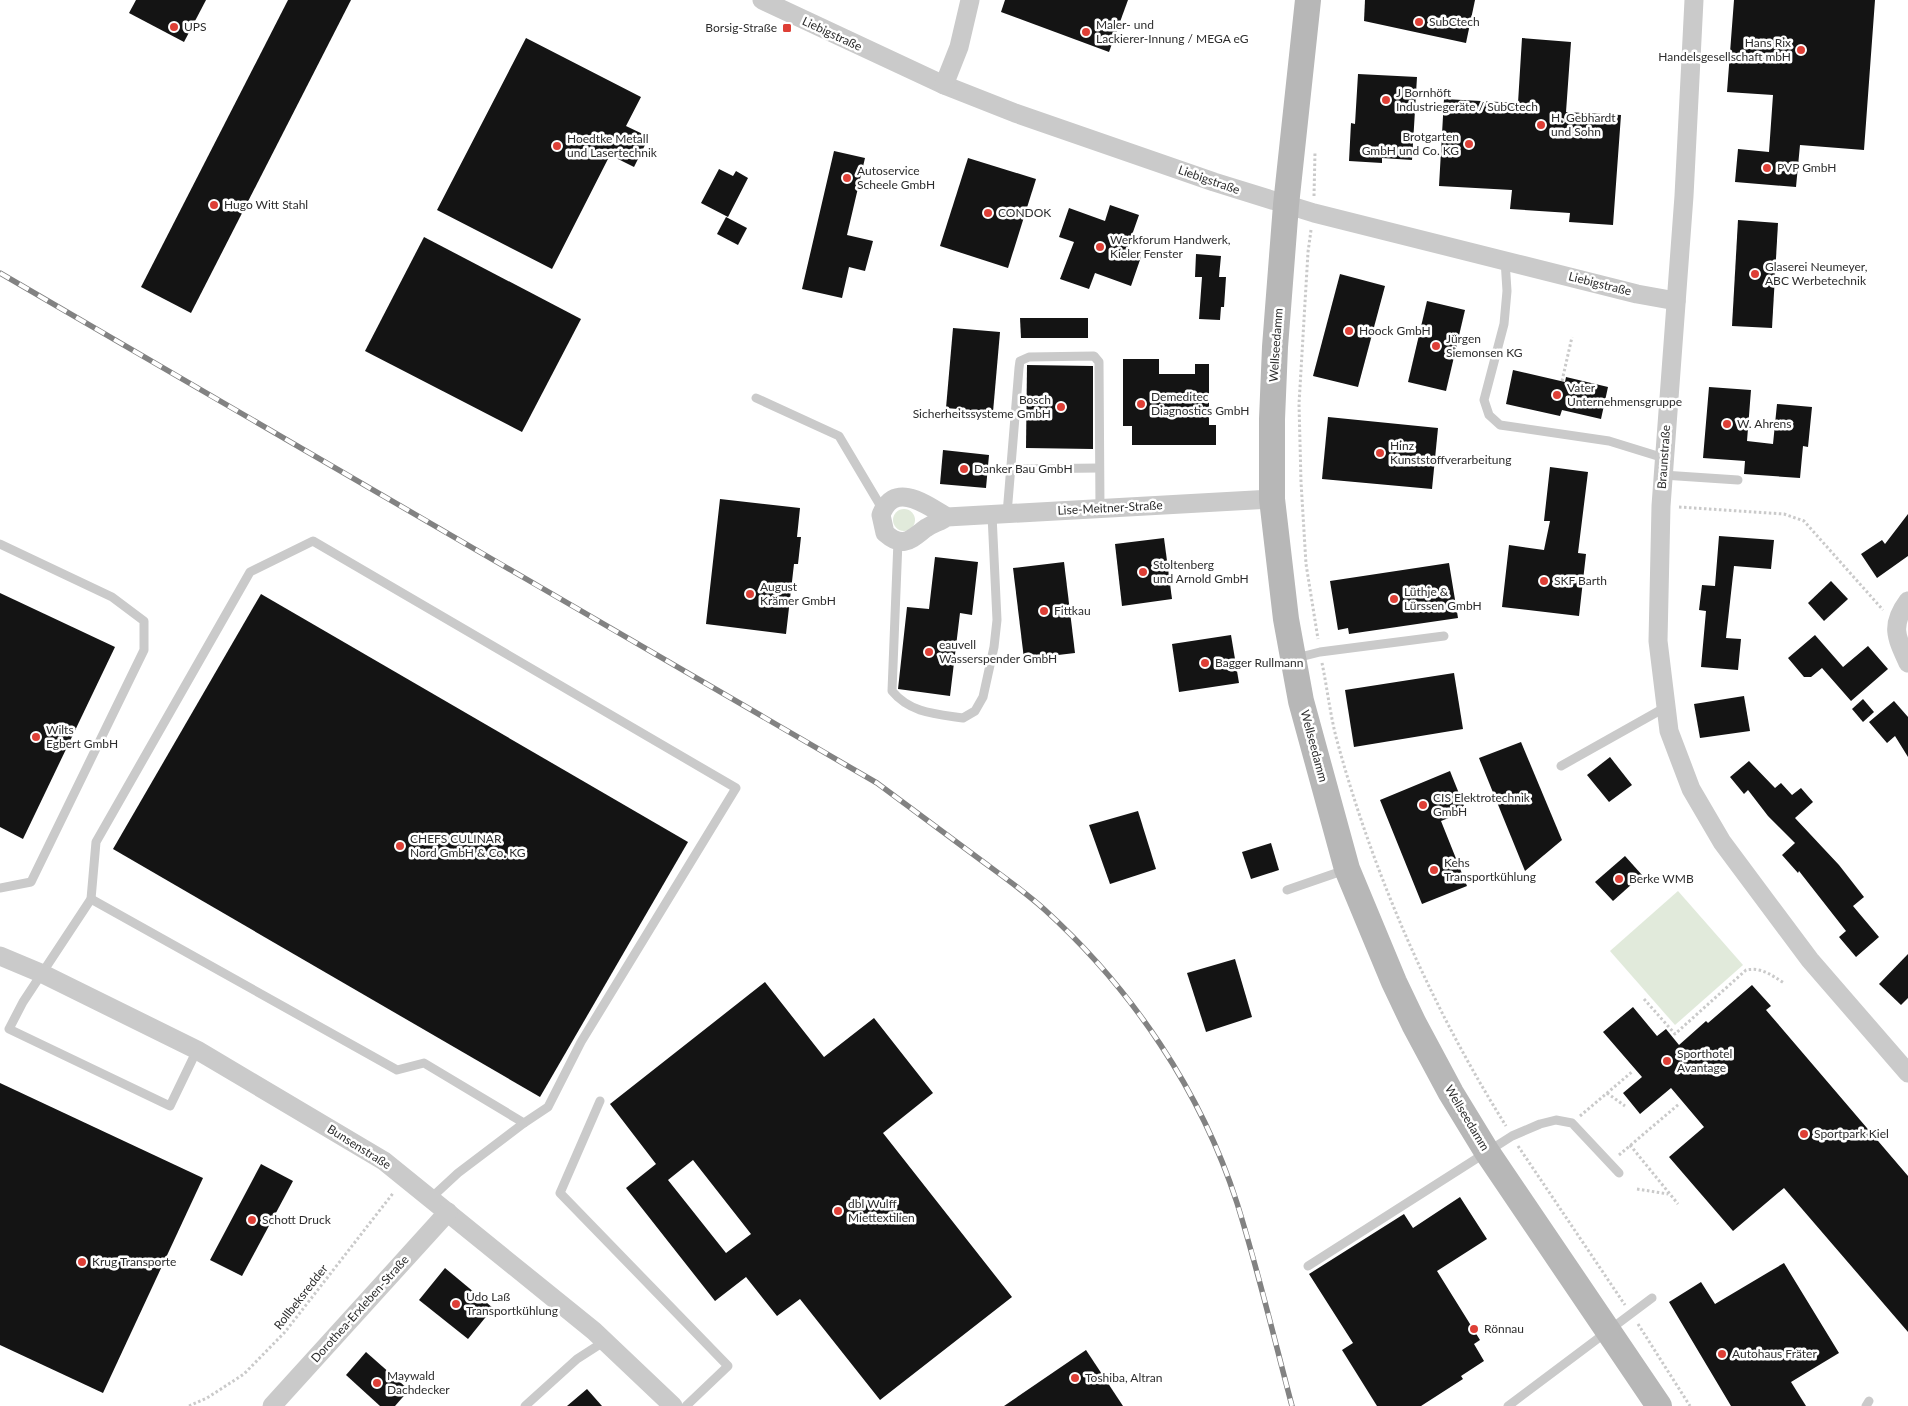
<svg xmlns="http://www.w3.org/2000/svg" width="1908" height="1406" viewBox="0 0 1908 1406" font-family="Lato,sans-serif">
<rect width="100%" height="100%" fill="#fff"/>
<g fill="#e1eadb">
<circle cx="904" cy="520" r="11"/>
<path d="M1678,891L1743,965L1675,1025L1610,951Z"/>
</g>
<g fill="#141414" fill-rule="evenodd">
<path d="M136,0H206L184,42L129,13Z"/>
<path d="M288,0H351L191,313L141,287Z"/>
<path d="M1005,0H1128L1109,52L1001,12Z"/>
<path d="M1365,0H1475L1466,43L1364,21Z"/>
<path d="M1734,0H1875L1864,150L1800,145L1796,187L1735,182L1738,149L1769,152L1773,95L1727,92Z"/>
<path d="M526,38L641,97L626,126L649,137L634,167L610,155L552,269L437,210Z"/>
<path d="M1522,38L1571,42L1566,112L1621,115L1613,225L1569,222L1570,213L1510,209L1512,190L1439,186L1444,99L1518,103Z"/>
<path d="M1358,74L1417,77L1412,160L1382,158V163L1349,161L1351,123L1355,124Z"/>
<path d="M834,151L865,158L847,235L873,241L865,271L849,267L842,298L802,289Z"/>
<path d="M968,158L1036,179L1008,268L940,246Z"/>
<path d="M719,169L733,176L736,171L748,178L728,217L701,203Z"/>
<path d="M1110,205L1139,215L1126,252L1141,257L1131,286L1095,273L1089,289L1060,279L1074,242L1059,237L1069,208L1105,221Z"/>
<path d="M726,217L747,228L738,245L717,234Z"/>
<path d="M1738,220L1778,223L1772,328L1732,326Z"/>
<path d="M424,237L581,319L522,432L365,351Z"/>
<path d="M1196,254L1221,256L1219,277H1226L1224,307H1221L1220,320L1199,319L1202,277H1195Z"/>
<path d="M1340,274L1385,286L1358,387L1313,376Z"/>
<path d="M1427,301L1465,310L1446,391L1408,382Z"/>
<path d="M1020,318H1088V338H1021Z"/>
<path d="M953,328L1000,332L993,412L946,408Z"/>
<path d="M1123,359H1159V374H1195V364H1209V425H1216V445H1132V426H1123Z"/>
<path d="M1027,365L1093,366V449L1026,448Z"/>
<path d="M1513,370L1565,382L1566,377L1608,387L1601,419L1562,410L1560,416L1506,404Z"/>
<path d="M1709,387L1751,390L1747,441L1773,444L1777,404L1812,407L1808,447L1803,446L1800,478L1744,474L1745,461L1703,458Z"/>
<path d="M1328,417L1438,428L1432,489L1322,479Z"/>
<path d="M943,450L989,455L986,488L940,484Z"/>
<path d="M1550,467L1588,472L1578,553L1586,554L1579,616L1502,607L1509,545L1544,550L1550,521H1544Z"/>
<path d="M720,499L800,508L797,537H801L798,564H794L786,634L706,624Z"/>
<path d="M1908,514V556L1877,578L1861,554L1882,540L1885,544Z"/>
<path d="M1719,536L1774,540L1771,569L1734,566L1726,638L1741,639L1738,670L1701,667L1706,611L1699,610L1702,585L1715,586Z"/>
<path d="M1164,538L1172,599L1122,606L1115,544Z"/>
<path d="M935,557L978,562L972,615L960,613L950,696L898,689L907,607L929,609Z"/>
<path d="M1064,562L1075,653L1024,659L1013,568Z"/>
<path d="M1449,563L1458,618L1349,634L1348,628L1338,630L1330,581Z"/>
<path d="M1831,581L1848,599L1824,621L1808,603Z"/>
<path d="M0,593L115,647L23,839L0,827Z"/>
<path d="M261,594L688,842L540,1097L113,849Z"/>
<path d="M1231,635L1239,683L1179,692L1172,644Z"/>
<path d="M1815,635L1843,667L1868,646L1888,669L1851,701L1822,668L1811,677H1804L1788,658Z"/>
<path d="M1454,673L1463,729L1354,747L1345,690Z"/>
<path d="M1744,696L1750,731L1700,738L1694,704Z"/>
<path d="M1863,699L1874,712L1863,722L1852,709Z"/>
<path d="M1894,701L1908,717V757L1895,736L1887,743L1869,722Z"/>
<path d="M1521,742L1562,840L1525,871L1479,758Z"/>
<path d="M1610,757L1632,785L1609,802L1587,775Z"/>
<path d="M1749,761L1775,788L1781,783L1792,795L1801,788L1813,802L1795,818L1839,865L1864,897L1853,906L1879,937L1856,957L1839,937L1846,931L1799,871L1798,873L1782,855L1795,843L1768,816L1748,790L1744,794L1730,777Z"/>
<path d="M1450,771L1466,811L1441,821L1467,886L1422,904L1380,800Z"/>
<path d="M1138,811L1156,869L1110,884L1089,825Z"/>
<path d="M1271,843L1279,870L1251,879L1242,852Z"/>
<path d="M1625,856L1642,875L1613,901L1595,882Z"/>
<path d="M1908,954V998L1901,1005L1879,984Z"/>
<path d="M1235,959L1252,1017L1206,1032L1187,973Z"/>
<path d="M765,982L824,1057L874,1018L933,1093L883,1133L1012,1297L880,1400L800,1299L777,1316L746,1277L715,1301L626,1188L656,1164L610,1104ZM693,1160L751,1234L726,1253L668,1180Z"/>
<path d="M1752,985L1771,1006L1766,1010L1908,1176V1332L1784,1188L1733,1231L1669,1157L1704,1127L1671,1088L1640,1114L1623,1093L1642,1077L1603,1032L1633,1007L1657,1036L1666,1029L1679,1045L1706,1021L1708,1023Z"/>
<path d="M0,1083L203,1178L103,1393L0,1345Z"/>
<path d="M261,1164L293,1181L242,1276L210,1260Z"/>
<path d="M1460,1197L1487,1239L1437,1271L1480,1340L1474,1344L1484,1361L1461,1376L1463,1379L1421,1406H1377L1342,1350L1353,1343L1309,1274L1404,1214L1413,1228Z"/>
<path d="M1784,1263L1839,1353L1791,1382L1806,1406H1731L1669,1302L1701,1282L1715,1304Z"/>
<path d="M445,1268L493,1308L468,1339L419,1300Z"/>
<path d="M1086,1350L1123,1406H1004Z"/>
<path d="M366,1352L409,1390L395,1406H380L346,1375Z"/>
<path d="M587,1389L602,1406H567Z"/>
</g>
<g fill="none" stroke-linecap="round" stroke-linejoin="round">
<g stroke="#cacaca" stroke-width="3" stroke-dasharray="2.5 2.5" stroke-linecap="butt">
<path d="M1314,196L1315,152"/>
<path d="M1311,230L1308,252L1299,404L1301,482L1306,564L1318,639"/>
<path d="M1562,381L1572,337"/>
<path d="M1679,507L1784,514L1804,521L1883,610"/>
<path d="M1322,663C1327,687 1330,713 1336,737C1373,874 1431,1006 1506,1126"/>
<path d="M1644,999L1675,1034L1746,970C1762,967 1771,975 1784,983"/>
<path d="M1607,1093L1625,1106"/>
<path d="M1580,1116L1633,1071"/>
<path d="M1630,1145L1678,1204"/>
<path d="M1518,1146L1625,1305"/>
<path d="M1619,1155L1679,1104"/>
<path d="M1637,1189L1668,1194"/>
<path d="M1638,1324L1690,1406"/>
<path d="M189,1406L207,1398L244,1374L285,1332L394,1192"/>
</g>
<g stroke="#cacaca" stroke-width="9">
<path d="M1505,260L1507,291L1504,324L1484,400L1489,415L1500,425L1609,441L1664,458"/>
<path d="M756,398L839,436L883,510"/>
<path d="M1011,469L1099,468"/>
<path d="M1663,475L1738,480"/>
<path d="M1007,514L1019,368L1020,361L1029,357L1094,356L1099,362L1100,509"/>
<path d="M898,541L892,691C910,713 936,714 963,718L975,711L983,697L994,647L997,620L992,515"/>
<path d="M0,544L112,597L144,621V650L31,882L0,888"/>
<path d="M1296,658L1320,652L1444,636"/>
<path d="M1561,766L1666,707"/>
<path d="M1287,890L1345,870"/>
<path d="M91,899L397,1070L424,1063L524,1123L458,1173L431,1198"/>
<path d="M197,1050L170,1106L9,1029L23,1002L91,899L96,842L250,572L313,541L736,788L581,1042L548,1107L524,1123"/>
<path d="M600,1101L560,1193L728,1366L686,1406"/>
<path d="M1308,1266L1512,1136L1540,1124L1556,1120L1572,1123L1619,1173"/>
<path d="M525,1406L577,1359L605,1341"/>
<path d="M1508,1406L1652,1298"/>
<path d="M1866,1406L1869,1401"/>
</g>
<g stroke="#cacaca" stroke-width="19">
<path d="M762,0L944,85L1015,113L1214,182L1314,213L1637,294L1676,301"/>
<path d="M1694,0L1684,196L1661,506L1658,641L1669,731L1691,789L1722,842L1810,960L1908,1073"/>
<path d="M944,85L959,47L970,0"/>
<path d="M947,517C941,521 932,524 926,528C910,540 903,549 885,533L881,515C894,480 927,505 947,517L1272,499"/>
<path d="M1908,601C1890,625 1896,637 1908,663"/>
<path d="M0,956L43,974L197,1050L384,1161L594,1331L673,1406"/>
<path d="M272,1406L448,1212"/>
</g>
<path stroke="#b7b7b7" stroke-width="26" d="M1308,0L1286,205L1275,347L1272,419V499L1286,619L1301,701L1347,869L1394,982L1414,1024L1451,1093L1487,1152L1659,1406"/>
<g stroke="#828282" stroke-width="5.5">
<path id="rail" d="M0,273L877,783C909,807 942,831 974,855C998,873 1023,890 1045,910C1132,989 1201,1091 1237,1203C1258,1270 1274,1338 1292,1406"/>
</g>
<use href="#rail" stroke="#fff" stroke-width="4" stroke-dasharray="11" stroke-linecap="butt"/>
</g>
<g fill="#de3f36" stroke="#fff" stroke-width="2">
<circle cx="1419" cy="22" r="5"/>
<circle cx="174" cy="27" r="5"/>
<rect x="782" y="23" width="10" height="10" rx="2.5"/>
<circle cx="1086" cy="32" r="5"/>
<circle cx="1801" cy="50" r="5"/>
<circle cx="1386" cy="100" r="5"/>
<circle cx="1541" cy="125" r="5"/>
<circle cx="1469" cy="144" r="5"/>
<circle cx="557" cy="146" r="5"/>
<circle cx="1767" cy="168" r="5"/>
<circle cx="847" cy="178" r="5"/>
<circle cx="214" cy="205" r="5"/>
<circle cx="988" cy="213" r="5"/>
<circle cx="1100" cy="247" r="5"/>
<circle cx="1755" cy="274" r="5"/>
<circle cx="1349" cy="331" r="5"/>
<circle cx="1436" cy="346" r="5"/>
<circle cx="1557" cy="395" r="5"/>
<circle cx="1141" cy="404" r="5"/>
<circle cx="1061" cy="407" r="5"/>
<circle cx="1727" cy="424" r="5"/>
<circle cx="1380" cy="453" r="5"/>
<circle cx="964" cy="469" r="5"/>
<circle cx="1143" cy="572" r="5"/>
<circle cx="1544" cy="581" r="5"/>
<circle cx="750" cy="594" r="5"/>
<circle cx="1394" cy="599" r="5"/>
<circle cx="1044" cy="611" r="5"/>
<circle cx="929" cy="652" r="5"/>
<circle cx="1205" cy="663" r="5"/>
<circle cx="36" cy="737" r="5"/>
<circle cx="1423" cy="805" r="5"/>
<circle cx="400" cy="846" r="5"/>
<circle cx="1434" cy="870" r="5"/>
<circle cx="1619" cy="879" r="5"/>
<circle cx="1667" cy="1061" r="5"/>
<circle cx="1804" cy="1134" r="5"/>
<circle cx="838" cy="1211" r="5"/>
<circle cx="252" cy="1220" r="5"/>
<circle cx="82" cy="1262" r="5"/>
<circle cx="456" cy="1304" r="5"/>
<circle cx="1474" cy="1329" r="5"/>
<circle cx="1722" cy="1354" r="5"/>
<circle cx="1075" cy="1378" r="5"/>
<circle cx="377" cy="1383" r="5"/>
</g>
<g text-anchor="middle" stroke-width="5" stroke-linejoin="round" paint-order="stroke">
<g font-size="12" fill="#2d2d2d" stroke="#fff" text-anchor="start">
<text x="1429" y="26">SubCtech</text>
<text x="1096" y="29">Maler- und<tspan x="1096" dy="14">Lackierer-Innung / MEGA eG</tspan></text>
<text x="184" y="31">UPS</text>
<text x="777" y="32" text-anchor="end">Borsig-Straße</text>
<text x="1791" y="47" text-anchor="end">Hans Rix<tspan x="1791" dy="14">Handelsgesellschaft mbH</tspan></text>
<text x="1396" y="97">J Bornhöft<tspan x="1396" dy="14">Industriegeräte / SubCtech</tspan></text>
<text x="1551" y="122">H. Gebhardt<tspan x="1551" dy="14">und Sohn</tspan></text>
<text x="1459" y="141" text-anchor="end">Brotgarten<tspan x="1459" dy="14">GmbH und Co. KG</tspan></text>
<text x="567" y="143">Hoedtke Metall<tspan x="567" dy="14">und Lasertechnik</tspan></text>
<text x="1777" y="172">PVP GmbH</text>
<text x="857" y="175">Autoservice<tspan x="857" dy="14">Scheele GmbH</tspan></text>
<text x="224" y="209">Hugo Witt Stahl</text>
<text x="998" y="217">CONDOK</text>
<text x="1110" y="244">Werkforum Handwerk,<tspan x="1110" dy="14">Kieler Fenster</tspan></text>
<text x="1765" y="271">Glaserei Neumeyer,<tspan x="1765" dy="14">ABC Werbetechnik</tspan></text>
<text x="1359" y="335">Hoock GmbH</text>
<text x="1446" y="343">Jürgen<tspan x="1446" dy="14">Siemonsen KG</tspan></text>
<text x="1567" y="392">Vater<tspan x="1567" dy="14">Unternehmensgruppe</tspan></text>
<text x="1151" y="401">Demeditec<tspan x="1151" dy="14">Diagnostics GmbH</tspan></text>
<text x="1051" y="404" text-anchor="end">Bosch<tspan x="1051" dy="14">Sicherheitssysteme GmbH</tspan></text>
<text x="1737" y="428">W. Ahrens</text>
<text x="1390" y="450">Hinz<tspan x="1390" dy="14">Kunststoffverarbeitung</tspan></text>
<text x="974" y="473">Danker Bau GmbH</text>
<text x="1153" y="569">Stoltenberg<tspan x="1153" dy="14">und Arnold GmbH</tspan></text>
<text x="1554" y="585">SKF Barth</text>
<text x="760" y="591">August<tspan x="760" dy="14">Krämer GmbH</tspan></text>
<text x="1404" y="596">Lüthje &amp;<tspan x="1404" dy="14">Lürssen GmbH</tspan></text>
<text x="1054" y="615">Fittkau</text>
<text x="939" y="649">eauvell<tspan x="939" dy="14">Wasserspender GmbH</tspan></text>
<text x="1215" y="667">Bagger Rullmann</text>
<text x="46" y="734">Wilts<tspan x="46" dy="14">Egbert GmbH</tspan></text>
<text x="1433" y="802">CIS Elektrotechnik<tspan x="1433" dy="14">GmbH</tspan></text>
<text x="410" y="843">CHEFS CULINAR<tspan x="410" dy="14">Nord GmbH &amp; Co. KG</tspan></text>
<text x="1444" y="867">Kehs<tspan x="1444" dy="14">Transportkühlung</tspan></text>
<text x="1629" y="883">Berke WMB</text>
<text x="1677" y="1058">Sporthotel<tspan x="1677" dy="14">Avantage</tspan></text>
<text x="1814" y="1138">Sportpark Kiel</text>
<text x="848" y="1208">dbl Wulff<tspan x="848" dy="14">Miettextilien</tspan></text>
<text x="262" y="1224">Schott Druck</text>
<text x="92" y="1266">Krug Transporte</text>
<text x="466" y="1301">Udo Laß<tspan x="466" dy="14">Transportkühlung</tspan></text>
<text x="1484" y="1333">Rönnau</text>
<text x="1732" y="1358">Autohaus Fräter</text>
<text x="387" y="1380">Maywald<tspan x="387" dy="14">Dachdecker</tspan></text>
<text x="1085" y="1382">Toshiba, Altran</text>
</g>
<g font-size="12" fill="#2d2d2d" stroke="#fff">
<text transform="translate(832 34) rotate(25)" y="4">Liebigstraße</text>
<text transform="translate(1209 180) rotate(19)" y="4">Liebigstraße</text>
<text transform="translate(1600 284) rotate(14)" y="4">Liebigstraße</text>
<text transform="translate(1276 345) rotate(-86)" y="4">Wellseedamm</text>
<text transform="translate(1664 457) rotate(-86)" y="4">Braunstraße</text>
<text transform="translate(1110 508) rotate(-3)" y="4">Lise-Meitner-Straße</text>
<text transform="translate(1314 746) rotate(75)" y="4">Wellseedamm</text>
<text transform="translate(1467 1118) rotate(59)" y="4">Wellseedamm</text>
<text transform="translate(359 1147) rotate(32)" y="4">Bunsenstraße</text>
<text transform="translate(301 1297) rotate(-52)" y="4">Rollbeksredder</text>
<text transform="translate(360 1309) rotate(-48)" y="4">Dorothea-Erxleben-Straße</text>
</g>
</g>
</svg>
